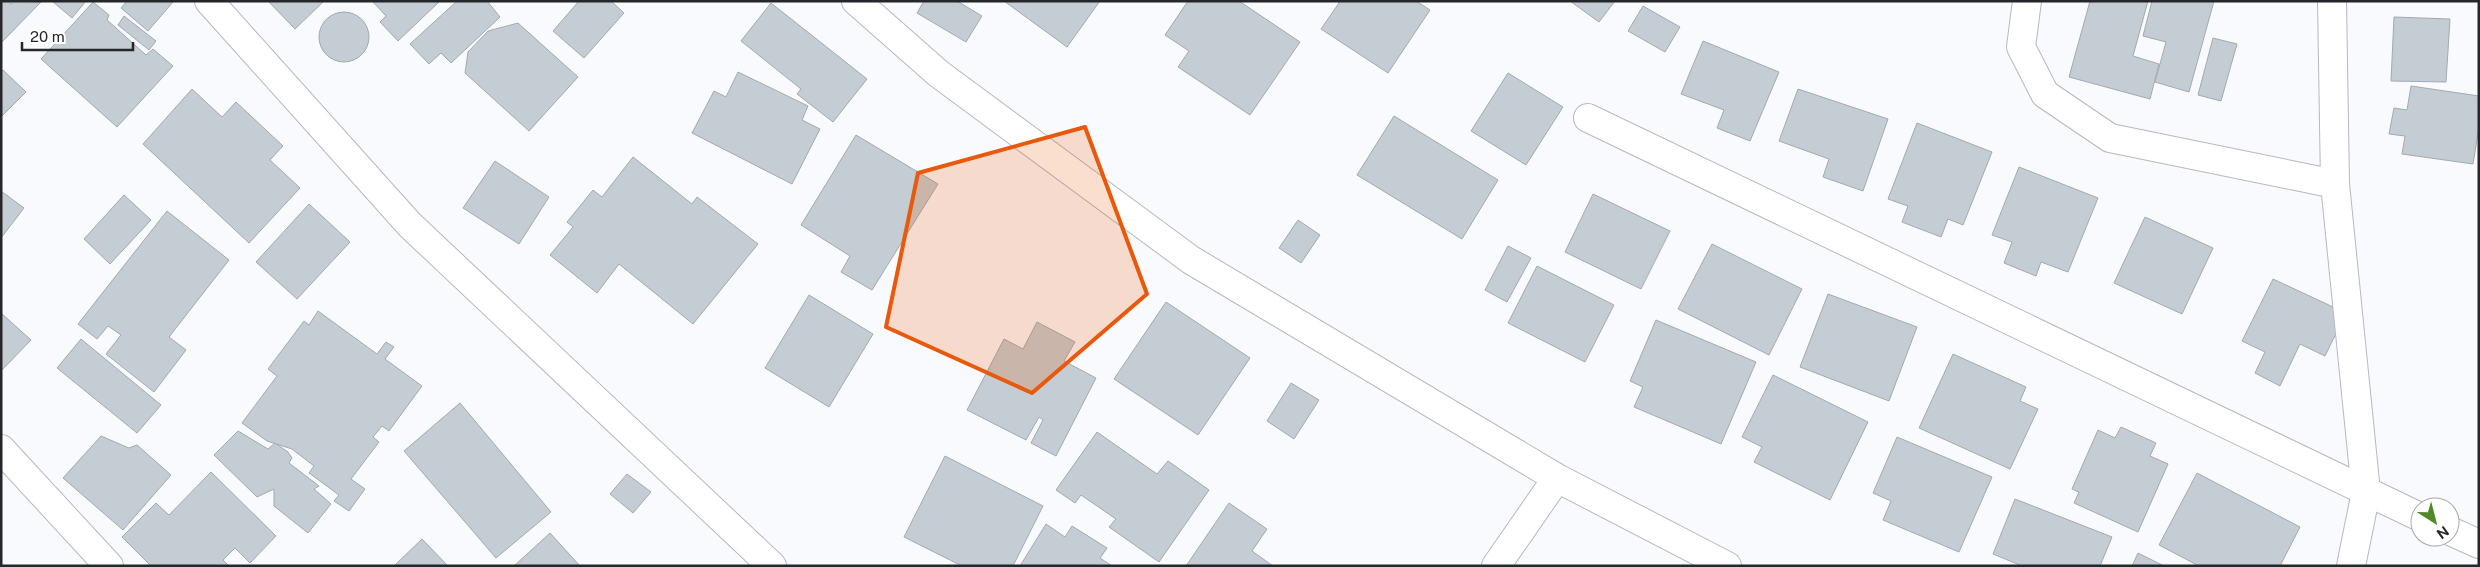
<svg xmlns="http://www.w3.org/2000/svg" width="2480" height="567" viewBox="0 0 2480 567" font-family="'Public Sans',sans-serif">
<rect width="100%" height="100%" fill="#f9fafe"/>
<g fill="#c4ccd4" stroke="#a2aab1">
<path d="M1,1H9L11,4L14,1L41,2L1,43Z"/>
<path d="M52,1H86L72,18Z"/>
<path d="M127,1H173V2L148,31L121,8Z"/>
<path d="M268,1H324L295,29Z"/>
<path d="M372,1H440L398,41L380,22L386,16Z"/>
<path d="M457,1H487L500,17L451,63L441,53L429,64L410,44Z"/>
<path d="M579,1H611L624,13L584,58L553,31Z"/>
<path d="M924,1H957L982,16L966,42L917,13Z"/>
<path d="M1004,1H1100L1067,47Z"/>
<path d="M1188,1H1239L1300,42L1250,115L1178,67L1189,51L1165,35Z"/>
<path d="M1337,1H1416L1430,10L1388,73L1321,29L1339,3Z"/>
<path d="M1570,1H1615L1599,22Z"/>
<path d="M2090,1H2148L2133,56L2159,64L2150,99L2069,77Z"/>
<path d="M2152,1H2214L2189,92L2155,82L2166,42L2143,36Z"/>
<path d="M93,2L109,15L107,20L146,55L153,49L173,66L117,127L41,59Z"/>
<path d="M771,3L867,79L833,122L797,94L801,89L741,41Z"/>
<path d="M1643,6L1680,27L1665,52L1628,31Z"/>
<circle cx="344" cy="37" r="25"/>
<path d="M124,16L156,41L149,50L118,25Z"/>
<path d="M2394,17L2450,19L2446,82L2391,81Z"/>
<path d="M518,23L578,77L529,131L465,73L468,52L488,31Z"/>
<path d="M2213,38L2237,44L2221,101L2198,95Z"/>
<path d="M1703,41L1779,72L1750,141L1717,128L1724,110L1681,94Z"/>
<path d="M3,70L26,92L1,117V72Z"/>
<path d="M738,72L808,106L802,120L820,129L792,184L692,133L714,91L726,97Z"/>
<path d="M1508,73L1563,107L1526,165L1471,131Z"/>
<path d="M2411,86L2479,96V127L2473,164L2402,154L2405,136L2389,134L2394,108L2407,110Z"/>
<path d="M192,89L222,117L236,102L283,146L270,160L300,188L249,243L143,144Z"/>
<path d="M1798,89L1888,119L1863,191L1823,177L1829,159L1779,141Z"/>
<path d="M1394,116L1498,180L1462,239L1357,175Z"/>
<path d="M1917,123L1992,152L1963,225L1948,219L1941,237L1902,222L1908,206L1888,199Z"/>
<path d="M856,135L938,184L872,290L841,272L850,256L801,225Z"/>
<path d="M633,157L692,204L697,197L758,244L693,324L619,264L597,293L550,255L573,227L567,222L593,190L602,197Z"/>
<path d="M495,161L549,197L519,244L463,208Z"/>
<path d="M2019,167L2098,198L2068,272L2041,262L2036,276L2004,263L2012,242L1992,235Z"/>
<path d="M1,191L24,208L1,238Z"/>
<path d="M1593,194L1670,231L1641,289L1565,252Z"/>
<path d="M124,195L151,220L110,264L84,239Z"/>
<path d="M309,204L350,242L297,299L256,262Z"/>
<path d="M167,211L229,260L169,337L186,350L154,392L106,354L121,335L108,326L97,339L78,324Z"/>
<path d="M2145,217L2213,248L2182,314L2114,283Z"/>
<path d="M1298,220L1320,235L1301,263L1279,248Z"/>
<path d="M1712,244L1802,289L1769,355L1678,309Z"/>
<path d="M1508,246L1531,258L1507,302L1485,290Z"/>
<path d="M1537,266L1614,305L1585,362L1508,323Z"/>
<path d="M2273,279L2346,313L2325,356L2300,344L2280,386L2255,373L2265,352L2242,341Z"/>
<path d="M1828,294L1917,327L1889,401L1800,367Z"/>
<path d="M809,295L873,334L829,407L765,368Z"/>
<path d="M1166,302L1250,358L1198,435L1114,379Z"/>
<path d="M318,311L377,354L386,342L394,347L385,359L422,386L389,431L382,426L373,437L379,442L351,479L365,489L349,511L334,501L339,495L309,473L314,466L292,449L267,441L242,423L277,376L268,369L304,321L309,325Z"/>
<path d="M1,313L31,340L1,371Z"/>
<path d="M1656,320L1756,362L1721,444L1634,407L1643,387L1630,381Z"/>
<path d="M1037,322L1075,342L1064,361L1096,378L1056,456L1031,443L1043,420L1039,417L1026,440L967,410L1004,339L1023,349Z"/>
<path d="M81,339L161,405L137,433L57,368Z"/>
<path d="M1953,354L2026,387L2020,401L2038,409L2010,469L1919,428Z"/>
<path d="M1773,375L1868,422L1830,500L1754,462L1762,447L1742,437Z"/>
<path d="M1291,383L1319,400L1294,439L1267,421Z"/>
<path d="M460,403L551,512L496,558L404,451Z"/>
<path d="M2121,427L2156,443L2150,456L2168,464L2138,532L2074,503L2079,492L2072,489L2098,430L2115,438Z"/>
<path d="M238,431L268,449L275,443L288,452L292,458L289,463L319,486L314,489L331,504L308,533L274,506V489L257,497L214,455Z"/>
<path d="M1097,432L1157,474L1168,461L1209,490L1159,562L1109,527L1116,519L1081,495L1075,503L1056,490Z"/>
<path d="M101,436L129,448L137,445L171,475L123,530L63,478Z"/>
<path d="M1897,437L1992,477L1959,552L1883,520L1891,501L1873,493Z"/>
<path d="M945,456L1043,506L1013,566H962L904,537Z"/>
<path d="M211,472L276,536L250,563L235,548L223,560L229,566H151L122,537L156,503L169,515Z"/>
<path d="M2197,473L2300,527L2280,566H2199L2159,545Z"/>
<path d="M627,474L651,492L633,513L610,494Z"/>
<path d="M2015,499L2112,537L2100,566H2022L1993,554Z"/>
<path d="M1229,503L1267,529L1252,551L1273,566H1186Z"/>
<path d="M1046,524L1065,537L1072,526L1107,548L1100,558L1112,566H1020Z"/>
<path d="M550,533L580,566H514Z"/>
<path d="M422,539L448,566H394Z"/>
<path d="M2138,553L2164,566H2132Z"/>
</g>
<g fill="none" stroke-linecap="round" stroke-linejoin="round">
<g stroke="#b6b8c3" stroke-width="30">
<g id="minor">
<path d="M209,1L410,225L772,566"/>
<path d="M856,1L939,74L1191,260L1557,478L1727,566"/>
<path d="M2027,1L2021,47L2045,94L2110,138L2335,184"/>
<path d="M2332,1L2335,184L2366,492L2351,566"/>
<path d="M1588,118L2420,517"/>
<path d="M1,449L109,566"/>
<path d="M2450,531L2479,544"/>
<path d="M1496,566L1557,478"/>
</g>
</g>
<use href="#minor" stroke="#fff" stroke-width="28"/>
</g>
<path fill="#e8590c" fill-opacity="0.2" stroke="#e8590c" stroke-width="4" stroke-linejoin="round" d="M1085,127L1147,294L1032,393L886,327L918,173Z"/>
<rect width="2480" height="567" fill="none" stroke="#26272a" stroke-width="5"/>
<g transform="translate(2435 522) rotate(144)"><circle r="24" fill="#ffffff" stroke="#a8a9aa"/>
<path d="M0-4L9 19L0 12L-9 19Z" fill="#4f8a27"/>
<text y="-8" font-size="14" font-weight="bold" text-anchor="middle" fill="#26272a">N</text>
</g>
<path d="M22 42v8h111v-8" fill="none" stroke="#26272a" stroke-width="2.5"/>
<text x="30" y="42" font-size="15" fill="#26272a" stroke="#ffffff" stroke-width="4" paint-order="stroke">20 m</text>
</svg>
